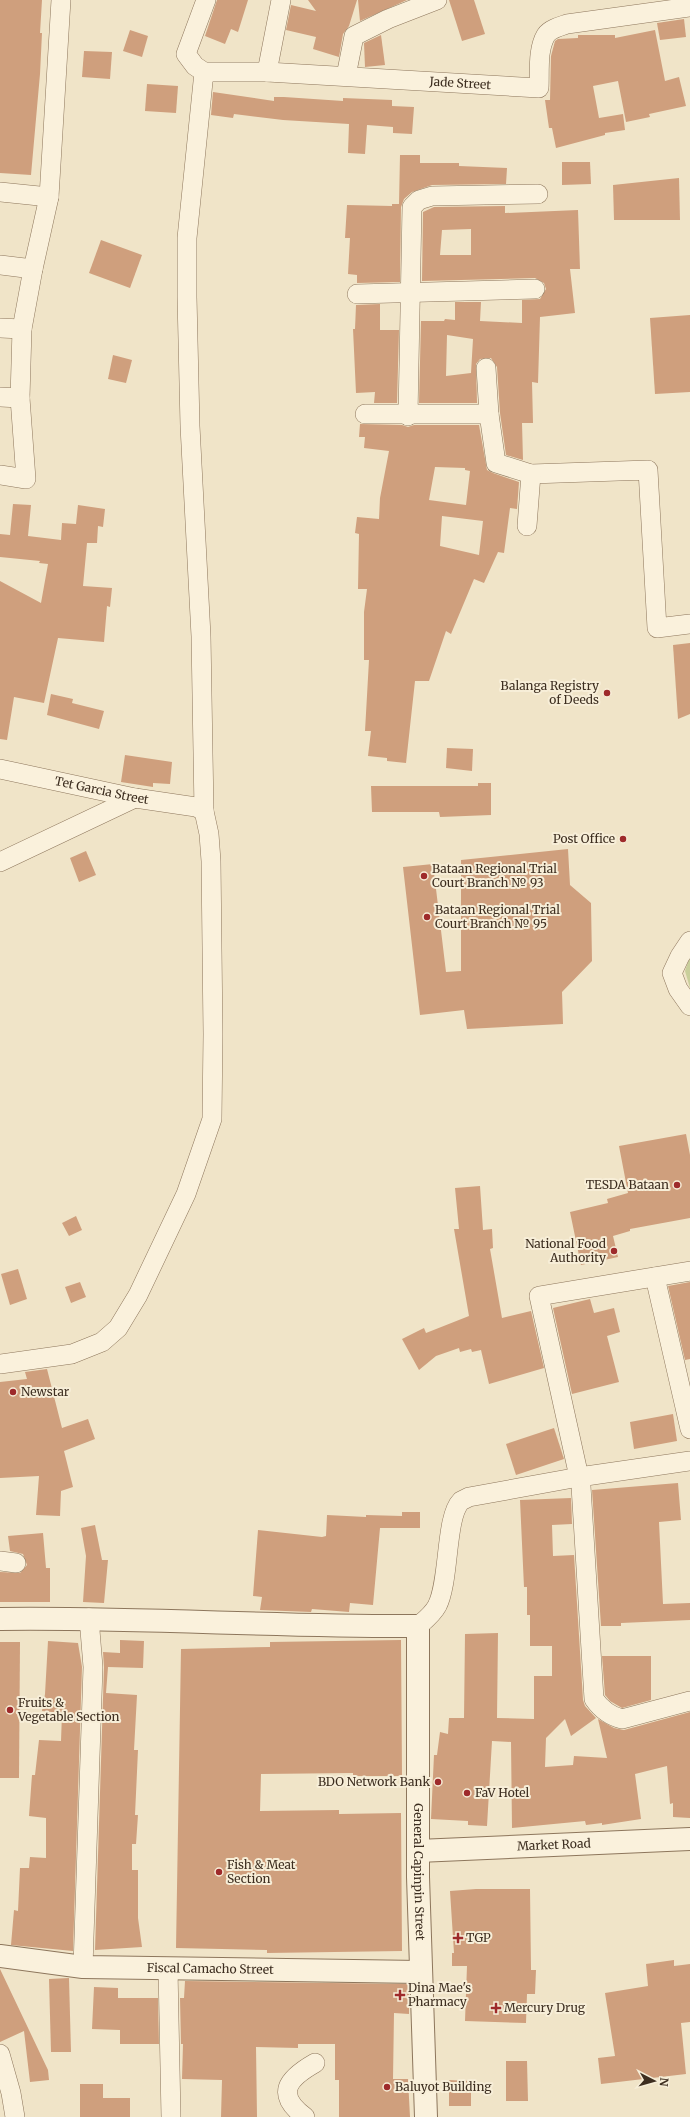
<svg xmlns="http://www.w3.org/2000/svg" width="690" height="2117" viewBox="0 0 690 2117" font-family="Merriweather,serif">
<rect width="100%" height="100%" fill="#f0e4c8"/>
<path fill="#c9cf9b" d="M690,956V988L685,971Z"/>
<g fill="#cf9f7d" fill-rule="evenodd">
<path d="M0,0H42L40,33H42L40,74L31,175L0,173Z"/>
<path d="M217,0H248L238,32L231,29L225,44L205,36Z"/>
<path d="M308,0H357L349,26L343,34L339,57L313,49L316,37L286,30L291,5L316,11Z"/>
<path d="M358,0H407L360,21Z"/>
<path d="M449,0H474L485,34L462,41Z"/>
<path d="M684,19L686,37L660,40L657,23Z"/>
<path d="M130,30L148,36L142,57L123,51Z"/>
<path d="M655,30L665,81L679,77L686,106L649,114L650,117L626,122L618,81L593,86L599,118L623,114L625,130L605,133V135L556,148L552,128H549L545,100H550L551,56L555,41L558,39L578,38V35H615V38Z"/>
<path d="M381,35L385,65L365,67L364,43Z"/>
<path d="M84,51L112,52L110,79L82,77Z"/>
<path d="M147,84L178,86L176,113L145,111Z"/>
<path d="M213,92L274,101V97H284L343,101V98L392,100V106L414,107L412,134L393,133V127L367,125L365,154L348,153L349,124L283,120L234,114L233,118L211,115Z"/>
<path d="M400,155H420V163H459V166L507,168L506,184L432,185L412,192L404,199L401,207L400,282L357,283V275L348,274L350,238H345L347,205L392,206V204H399Z"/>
<path d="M562,162H590L591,184L562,185Z"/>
<path d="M679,178L680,220H614L613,185Z"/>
<path d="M505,206V213L578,210L580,269H570L575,313L540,317L538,383L532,382L533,423H522L523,460L506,455L500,413L497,367L491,358L480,359L476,364L477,403H419L421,321H444L445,319L455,320V302H481L480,321L522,323V300L540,299L546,289L544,283L535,278L422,281L423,212L434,207ZM471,229V255H440L442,230ZM447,335L473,339L471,373L446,376Z"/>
<path d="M101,240L142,255L130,288L89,273Z"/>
<path d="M380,304V330H399L397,403H374L375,392L356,393L353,329H355L356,305Z"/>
<path d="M690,315V392L655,394L650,318Z"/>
<path d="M113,355L132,360L126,383L108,379Z"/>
<path d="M360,424L402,425L408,427L414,425H479L487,470L493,473L519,482L517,509L510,508L504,553L498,552L484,583L474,579L451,634L446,631L429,681H415L406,763L387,761V758L368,756L371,731H365L369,660H364V612L367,589H358L359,534L355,533L357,517L379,519L380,498L389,451L364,448L365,437H359ZM435,467L465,468V470L470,471L466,505L429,500ZM442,516L483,521L479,555L440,546Z"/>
<path d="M13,504L31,505L28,536L61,540L62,523L76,524L78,505L105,509L103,527L98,526L97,543H87L83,586L112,588L110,607L107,606L104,642L58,638L44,703L14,697L7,740L0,739V581L41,603L48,564L39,563L40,561L0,557V534L10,535Z"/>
<path d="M690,643V714L678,719L673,645Z"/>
<path d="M51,694L73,699L72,703L104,711L99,729L47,715Z"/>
<path d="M447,748L473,749L472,771L446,768Z"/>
<path d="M125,755L172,762L170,784L153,783V787L121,782Z"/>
<path d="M478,783H491V815L440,817L439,812H372L371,786H478Z"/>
<path d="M568,849L570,885L591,903L592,961L562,992L563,1024L467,1029L464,1010L420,1015L403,867L433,864L446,972L461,971V860Z"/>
<path d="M86,851L96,875L79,882L70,858Z"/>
<path d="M686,1134L690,1155V1218L630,1229V1231L613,1236L618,1257L581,1265L570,1212L608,1203L607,1199L628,1193L619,1146Z"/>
<path d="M480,1186L483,1230L492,1229L493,1248L490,1249L502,1318L531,1311L544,1368L489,1384L481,1350L472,1352L471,1349L460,1352L459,1348L436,1356L419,1370L402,1339L424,1328L426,1333L469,1316L454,1229H459L455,1188Z"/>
<path d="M76,1216L82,1230L69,1236L62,1223Z"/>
<path d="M18,1269L27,1299L10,1305L1,1274Z"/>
<path d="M80,1282L86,1297L71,1303L65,1287Z"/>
<path d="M690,1282V1359L685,1360L668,1286Z"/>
<path d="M590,1299L594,1313L614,1308L620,1332L607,1336L619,1382L572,1394L553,1308Z"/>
<path d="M47,1369L62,1428L88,1419L95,1439L64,1451L73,1487L61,1491L60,1516L36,1515L39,1476L0,1478V1382L27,1379L25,1372Z"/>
<path d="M673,1414L677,1441L634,1449L630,1422Z"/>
<path d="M554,1428L564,1459L516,1475L506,1444Z"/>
<path d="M678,1483L681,1520L659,1522L663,1604L690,1603V1620L621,1623V1626H601L592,1490Z"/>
<path d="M571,1498L572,1524L552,1525L553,1556L574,1555L583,1700L585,1706L596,1718L571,1736L565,1719L546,1738L545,1767L573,1765L574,1756L607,1758L598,1719L614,1728L624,1730L690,1712V1818L673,1817V1803L670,1804L667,1766L635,1774L641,1819L602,1825V1823L586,1825L585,1821L512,1828L511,1742L492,1741L487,1826L468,1825V1821L431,1819L434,1755H437L440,1732L448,1734L449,1718H464L465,1634L498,1633L497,1718L534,1719V1676H552V1646H530V1615H527V1587H524L520,1500Z"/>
<path d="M402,1512H420V1528H380L373,1605L350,1603L349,1612L312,1609L311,1612L260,1610L262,1597L253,1596L258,1530L322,1537L326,1536L327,1515L366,1517V1515L402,1516Z"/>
<path d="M95,1525L102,1560H108L104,1603L83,1602L86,1556L81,1528Z"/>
<path d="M43,1533L46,1568H50V1602H0V1572L20,1573L27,1565L23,1554L10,1551L8,1536Z"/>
<path d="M120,1640L144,1641L143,1668L108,1667L106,1693L137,1695L134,1750H138L135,1815H138L136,1844H132V1870H138V1918L142,1947L95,1950L104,1667L103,1652L120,1653Z"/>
<path d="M401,1640L402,1776H353V1773L261,1774L260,1811L339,1810V1814L401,1813L402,1951L267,1953V1950L176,1948L181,1649L270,1647V1642Z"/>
<path d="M48,1641L78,1643L82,1667L73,1951L11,1945L14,1910L18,1911L20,1868H29L30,1857L46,1858V1818L29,1816L32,1775H35L39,1740L61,1741L62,1713L42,1711L45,1694Z"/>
<path d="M0,1642H20L19,1778H0Z"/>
<path d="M602,1656H651V1700L622,1708L610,1701L605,1695Z"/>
<path d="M476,1889H530L531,1970H536L535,1994H527L526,2023L465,2021L467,1966H452V1953H454L450,1891Z"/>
<path d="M674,1960V1966L690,1964V2022L681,2023L686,2074L601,2084L598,2058L615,2056L605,1993L648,1986L646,1964Z"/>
<path d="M0,1969L48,2070L49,2080L30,2082L24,2031L0,2042Z"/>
<path d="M69,1978L71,2052H51L49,1979Z"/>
<path d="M185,1981L409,1984V2014L394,2013L393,2079H408L410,2117H339V2080H335V2044H298V2048L256,2047L257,2117H221L222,2080L182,2079L183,2044H181L180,1998H184Z"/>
<path d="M94,1987L118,1988V1998H158L159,2044H120V2030L92,2029Z"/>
<path d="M506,2061H527L528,2101H506Z"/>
<path d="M449,2080L471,2081V2106H449Z"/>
<path d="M80,2084H103V2098H130V2117H80Z"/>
</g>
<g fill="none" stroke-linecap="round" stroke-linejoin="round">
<g stroke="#8d765c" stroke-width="20">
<g id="minor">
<path id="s1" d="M206,0L186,54L195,66L204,72H267L539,88C540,72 537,50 546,35C550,29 561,26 567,24L690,7"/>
<path d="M267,72L281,0"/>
<path d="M346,76L354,36L388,19L437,0"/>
<path d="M0,192L49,197"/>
<path d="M0,265L33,269"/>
<path d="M357,294L535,289"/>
<path d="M0,328L22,329"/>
<path d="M486,368L489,414"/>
<path d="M0,397L20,398"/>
<path d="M365,414H489L496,463L531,474L648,470L657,628L690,624"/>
<path d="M408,416L412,207L419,200L432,196L538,194"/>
<path d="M0,475L26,479L20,398L22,329L33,269L49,197L61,0"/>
<path d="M527,526L531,474"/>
<path id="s2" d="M0,769L135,798L196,807L204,811"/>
<path d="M0,862L135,798"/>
<path d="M690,941L680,956L672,973L678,989L690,1006"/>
<path d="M690,1271L539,1296L581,1486L594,1699C601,1709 610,1716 622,1719L690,1701"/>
<path d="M655,1277L690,1429"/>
<path d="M0,1364L72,1354L102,1342L118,1328L138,1295L186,1194L212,1119L213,1034L211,861L209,834L204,811L201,636L190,426L187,297V238L204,72"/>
<path d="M0,1561L16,1563"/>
<path d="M418,1626C425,1620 432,1615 437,1606C450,1581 445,1517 461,1501C463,1500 467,1498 469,1497L579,1477L690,1461"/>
<path d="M83,1967L93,1667L89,1618"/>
<path d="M168,1969L171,2117"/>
<path d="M0,2054L11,2093L15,2117"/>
<path d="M305,2117C275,2094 287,2079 315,2063"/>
</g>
</g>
<g stroke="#8d765c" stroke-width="24">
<g id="tertiary">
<path id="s3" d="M0,1619C139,1617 278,1627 418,1626V1877L426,2117"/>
<path id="s4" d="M418,1851L690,1839"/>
<path id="s5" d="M0,1956L83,1967L420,1972"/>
</g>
</g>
<use href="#minor" stroke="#faf1dc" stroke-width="19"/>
<use href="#tertiary" stroke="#faf1dc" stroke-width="22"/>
</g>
<g fill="#9e2a2b" stroke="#f7eed8" stroke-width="1.5">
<circle cx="607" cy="693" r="4"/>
<circle cx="623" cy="839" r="4"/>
<circle cx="424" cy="876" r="4"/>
<circle cx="427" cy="917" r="4"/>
<circle cx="677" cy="1185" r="4"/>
<circle cx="614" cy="1251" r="4"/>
<circle cx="13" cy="1392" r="4"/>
<circle cx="10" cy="1710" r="4"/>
<circle cx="438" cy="1782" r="4"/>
<circle cx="467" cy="1793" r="4"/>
<circle cx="219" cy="1872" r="4"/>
<path d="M456 1932h4v4h4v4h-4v4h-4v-4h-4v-4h4z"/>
<path d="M398 1989h4v4h4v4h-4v4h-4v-4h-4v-4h4z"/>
<path d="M494 2002h4v4h4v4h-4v4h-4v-4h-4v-4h4z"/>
<circle cx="387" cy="2087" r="4"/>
</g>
<g text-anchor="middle" stroke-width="4" stroke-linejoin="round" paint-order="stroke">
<g font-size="12" fill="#3d2e20" stroke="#f7eed8">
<text dy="4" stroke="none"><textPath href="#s1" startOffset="340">Jade Street</textPath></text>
<text dy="4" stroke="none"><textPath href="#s2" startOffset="104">Tet Garcia Street</textPath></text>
<text dy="4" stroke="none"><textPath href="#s4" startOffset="136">Market Road</textPath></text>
<text dy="4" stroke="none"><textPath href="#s3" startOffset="664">General Capinpin Street</textPath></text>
<text dy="4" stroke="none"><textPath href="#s5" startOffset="211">Fiscal Camacho Street</textPath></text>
</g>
<g font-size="12" fill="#3d2e20" stroke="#f7eed8" text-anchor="start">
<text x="599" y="690" text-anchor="end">Balanga Registry<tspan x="599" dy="14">of Deeds</tspan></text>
<text x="615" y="843" text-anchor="end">Post Office</text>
<text x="432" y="873">Bataan Regional Trial<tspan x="432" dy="14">Court Branch № 93</tspan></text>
<text x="435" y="914">Bataan Regional Trial<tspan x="435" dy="14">Court Branch № 95</tspan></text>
<text x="669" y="1189" text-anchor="end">TESDA Bataan</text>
<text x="606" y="1248" text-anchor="end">National Food<tspan x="606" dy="14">Authority</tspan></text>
<text x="21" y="1396">Newstar</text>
<text x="18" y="1707">Fruits &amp;<tspan x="18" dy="14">Vegetable Section</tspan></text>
<text x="430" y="1786" text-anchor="end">BDO Network Bank</text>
<text x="475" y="1797">FaV Hotel</text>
<text x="227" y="1869">Fish &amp; Meat<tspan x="227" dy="14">Section</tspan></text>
<text x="466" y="1942">TGP</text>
<text x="408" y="1992">Dina Mae's<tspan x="408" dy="14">Pharmacy</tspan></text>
<text x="504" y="2012">Mercury Drug</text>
<text x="395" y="2091">Baluyot Building</text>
</g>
</g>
<g transform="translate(654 2081) rotate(96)" stroke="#f7eed8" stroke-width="3" paint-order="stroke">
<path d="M0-3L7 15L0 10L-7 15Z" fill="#3d2e20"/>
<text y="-6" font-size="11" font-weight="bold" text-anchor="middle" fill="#3d2e20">N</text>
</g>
</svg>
